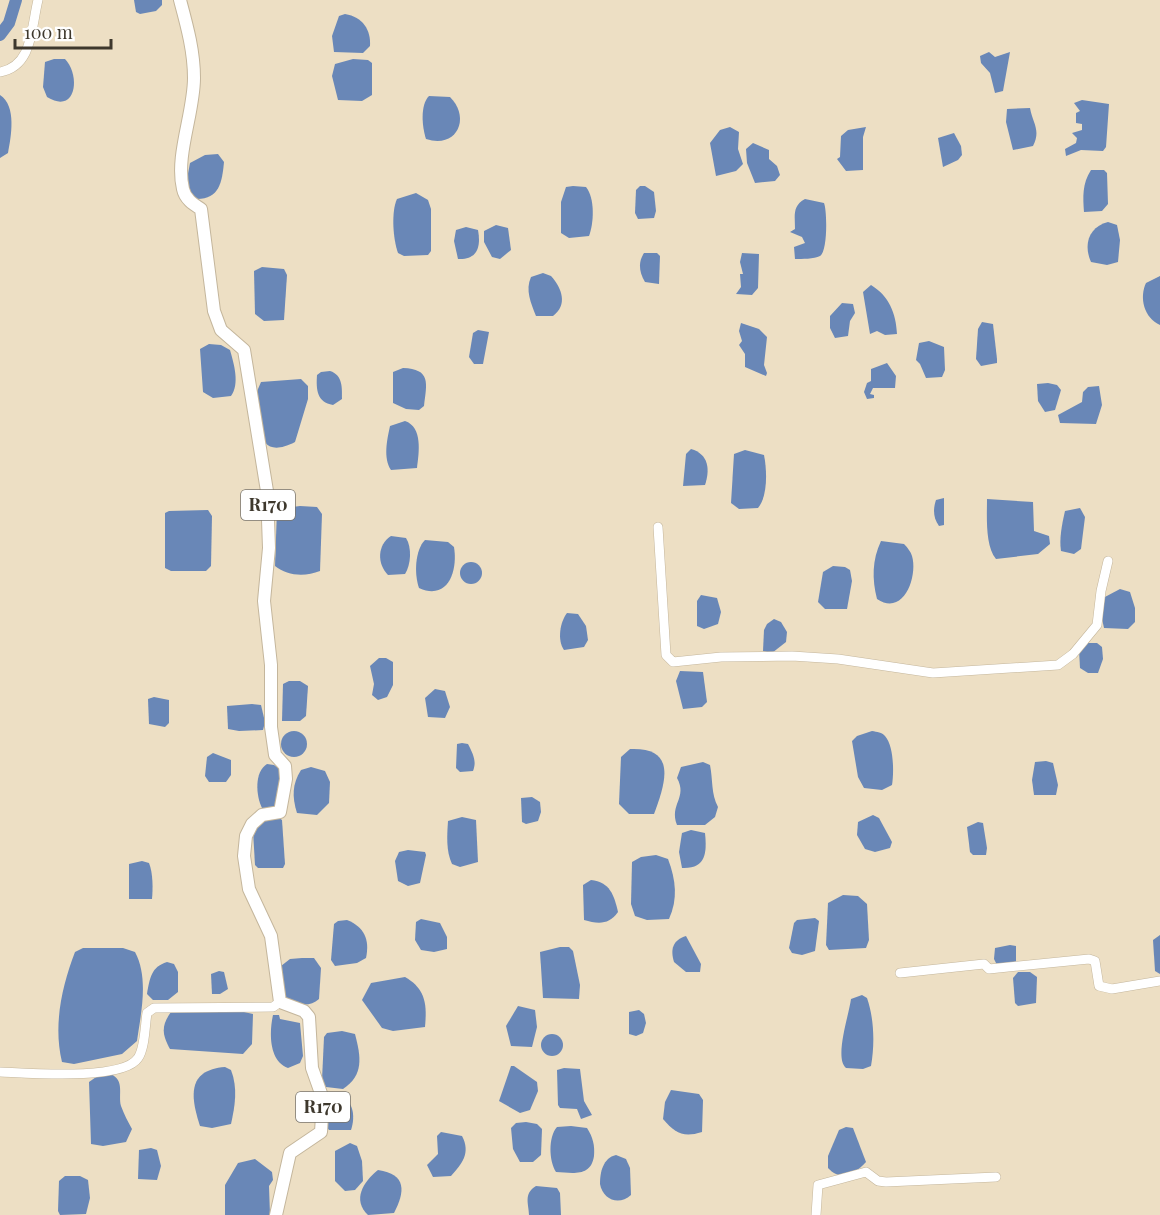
<svg xmlns="http://www.w3.org/2000/svg" width="1160" height="1215" viewBox="0 0 1160 1215" font-family="'Playfair Display',serif">
<rect width="100%" height="100%" fill="#eddfc4"/>
<g fill="#6987b7">
<path d="M134,0H162V5L156,11L140,14L136,12Z"/>
<path d="M345,14C363,17 371,30 370,46L363,53L334,52L332,36L339,16Z"/>
<path d="M989,52L995,57L1010,52L1003,91L995,93L990,73L981,63L980,56Z"/>
<path d="M54,59H65C81,76 76,115 47,97L43,87L45,62Z"/>
<path d="M353,59L368,60L372,63V95L362,101L338,100L332,76L335,64Z"/>
<path d="M0,95C17,106 11,137 8,153L0,158Z"/>
<path d="M429,96L450,97C471,118 457,149 426,139C422,127 420,105 429,96Z"/>
<path d="M1082,100L1109,104L1106,147L1103,151L1081,150L1066,156L1065,149L1076,143L1077,138L1072,133L1082,130V124L1076,123V113L1080,111L1074,103Z"/>
<path d="M1030,108C1033,124 1041,130 1033,146L1013,150L1006,122L1007,109Z"/>
<path d="M730,127L739,132L738,149L743,164L736,171L716,176L710,143L720,130Z"/>
<path d="M866,127L863,137V170L846,171L837,159L840,157L841,136L848,130Z"/>
<path d="M954,133L961,146L962,155L958,160L943,167L938,138Z"/>
<path d="M753,143L769,150V159L777,166L780,175L775,181L755,183L747,163L746,149Z"/>
<path d="M218,154L224,162C222,183 219,200 195,199L188,193L187,179L190,163L205,155Z"/>
<path d="M1091,170H1104L1107,173L1108,204L1102,211L1084,212C1083,197 1082,184 1091,170Z"/>
<path d="M573,186L586,187C595,198 594,223 589,236L569,238L561,233V202L566,187Z"/>
<path d="M640,186H645L654,192L656,211L654,218L638,219L635,213L636,190Z"/>
<path d="M416,193L428,200L431,209V251L428,255L404,256L398,253C393,239 391,212 397,199Z"/>
<path d="M805,199L824,203C827,210 828,251 820,256C814,259 802,259 795,259L794,247L805,243L802,237L790,232L795,229C795,216 792,206 805,199Z"/>
<path d="M1108,222L1117,225L1120,240L1118,262L1107,265L1091,262C1083,244 1089,227 1108,222Z"/>
<path d="M496,225L508,228L511,250L500,259L492,257L484,242V231Z"/>
<path d="M466,227L478,230C481,246 478,260 458,259L454,241L456,230Z"/>
<path d="M644,253H657L660,256L659,284L645,282C639,272 638,262 644,253Z"/>
<path d="M742,253L759,254L758,288L752,295L736,294L741,287L740,274H743L740,262Z"/>
<path d="M262,267L284,269L287,275L284,320L264,321L255,314L254,271Z"/>
<path d="M543,273L551,276C562,288 568,305 553,316H536C531,303 525,290 531,277Z"/>
<path d="M1160,276V325C1144,318 1139,298 1146,283Z"/>
<path d="M871,285C889,296 896,313 897,334L885,335L877,331L870,334L863,292Z"/>
<path d="M842,303L853,304L855,313L850,321L848,336L835,338L830,328V316Z"/>
<path d="M982,322L993,324L997,359V363L981,366L976,359L978,329Z"/>
<path d="M741,323L759,329L767,337L764,365L767,373L766,376L745,367V354L739,345L742,341L739,331Z"/>
<path d="M478,330L489,332L483,364H474L469,357L473,333Z"/>
<path d="M929,341L944,347L945,370L942,377L926,378L920,364L916,360L919,343Z"/>
<path d="M209,344L221,345L230,350C234,364 240,384 231,396L213,398L203,392L200,349Z"/>
<path d="M887,363L896,376L895,388H873L870,394L874,395V398L867,399L864,392L867,383L871,381V369Z"/>
<path d="M403,368C431,369 427,383 424,406L419,410L406,409L393,403V372Z"/>
<path d="M330,371C343,375 342,388 342,399L333,405C317,402 316,390 317,375L321,372Z"/>
<path d="M301,379L308,386V399L295,442C256,462 260,425 255,396L261,382Z"/>
<path d="M1048,383L1057,385L1061,390L1055,410L1045,412L1038,401L1037,384Z"/>
<path d="M1099,386L1102,405L1096,424L1060,423L1058,415L1082,402L1083,392L1088,387Z"/>
<path d="M405,421C423,427 419,453 417,468L391,470C383,458 387,440 390,426Z"/>
<path d="M691,449C709,454 710,470 705,485L683,486L686,454Z"/>
<path d="M745,450L764,455C767,470 768,496 758,508L739,509L731,503L734,454Z"/>
<path d="M944,498V525L939,526C933,518 933,509 936,500Z"/>
<path d="M987,499L1033,502L1034,531L1049,536L1050,544L1038,554L996,559C985,546 987,516 987,499Z"/>
<path d="M300,506L317,507L322,514L320,571C305,577 287,576 275,566L277,509Z"/>
<path d="M1080,508L1085,517L1081,549L1074,554L1061,551C1059,539 1062,524 1065,511Z"/>
<path d="M208,510L212,516L211,566L206,571H171L165,568V513L169,511Z"/>
<path d="M391,536L406,538C412,547 411,565 405,574L388,575C377,564 377,545 391,536Z"/>
<path d="M425,540L448,542L454,547C458,571 448,601 419,588C414,574 415,550 425,540Z"/>
<path d="M881,541L904,544C907,547 911,552 912,556C918,576 904,617 877,599C872,579 872,560 881,541Z"/>
<circle cx="471" cy="573" r="11"/>
<path d="M833,566L845,567L850,570L852,581L847,609H825L818,602L823,572Z"/>
<path d="M1120,589L1130,592L1135,608V622L1128,629L1104,628L1101,614L1103,598Z"/>
<path d="M701,595L717,598L721,612L718,624L704,629L697,626V601Z"/>
<path d="M567,613L578,614L586,626L588,640L584,647L564,650C557,640 560,622 567,613Z"/>
<path d="M774,619L781,622L787,632L786,642L772,653L763,651L764,630L767,624Z"/>
<path d="M1088,643H1097L1102,647L1103,659L1098,673H1088L1080,668L1079,650Z"/>
<path d="M379,658H386L393,662V685L387,697L378,700L372,695L374,684L370,666Z"/>
<path d="M680,671L703,672L707,702L702,707L683,709L676,681Z"/>
<path d="M289,681H300L308,686L306,716L300,721H282L283,684Z"/>
<path d="M435,689L445,691L450,707L445,718L428,717L425,698Z"/>
<path d="M154,697L169,700V723L165,727L149,724L148,699Z"/>
<path d="M252,704L261,705L265,722L263,730L239,731L228,729L227,706Z"/>
<path d="M872,731C877,732 882,732 885,736C894,746 894,773 892,785L882,790L864,788L858,777L852,741L857,736Z"/>
<circle cx="294" cy="744" r="13"/>
<path d="M462,743L468,744C473,754 477,761 473,771L460,772L456,768L457,744Z"/>
<path d="M630,749C677,747 666,782 654,814H629L619,804L621,757Z"/>
<path d="M213,753L231,760V775L226,782H209L205,776L207,757Z"/>
<path d="M1046,761L1053,763L1058,785L1056,795H1034L1032,780L1035,762Z"/>
<path d="M703,762L710,765C713,780 711,794 718,807L715,817L705,825H677C669,804 688,798 677,778L681,767Z"/>
<path d="M267,764L274,765L281,770L284,782L274,809L262,808C256,796 254,772 267,764Z"/>
<path d="M311,767L325,771L330,782L329,803L317,815L297,813C292,797 292,784 301,770Z"/>
<path d="M532,797L540,802L541,812L538,821L526,824L522,822L521,798Z"/>
<path d="M873,815L879,818L892,842L890,848L875,852L865,849L857,835L858,822Z"/>
<path d="M278,817L282,820L285,864L283,868H258L255,865L253,831L260,821Z"/>
<path d="M462,817L476,820L478,862L460,867L452,864C446,851 447,836 448,821Z"/>
<path d="M978,822L983,823L987,848L986,855H973L970,852L967,827Z"/>
<path d="M691,830L705,833C707,853 706,869 682,868L679,852L682,833Z"/>
<path d="M408,850L425,852L426,855L420,883L408,886L398,881L395,861L399,852Z"/>
<path d="M656,855L668,859C676,880 678,899 669,919L647,920L635,916L631,904L632,862L641,857Z"/>
<path d="M142,861L149,863C153,873 153,888 152,899H129V864Z"/>
<path d="M591,880C610,882 614,895 618,912C609,925 598,924 584,920L583,885Z"/>
<path d="M843,895L858,896L867,904L869,940L866,948L829,950L826,945L828,903Z"/>
<path d="M815,918L819,921L815,951L802,955L792,953L789,948L794,923L797,920Z"/>
<path d="M421,919L440,923L447,937V949L434,952L421,950L415,940L416,922Z"/>
<path d="M347,920C364,927 370,939 366,958L357,963L335,966L331,960L334,924L338,921Z"/>
<path d="M1160,935V974L1155,971L1153,940Z"/>
<path d="M686,936L701,964L700,972H686L674,962C670,949 673,940 686,936Z"/>
<path d="M1010,945L1016,946V962L997,965L994,959L995,948Z"/>
<path d="M560,947H569L573,951L580,985L579,999L543,998L540,952Z"/>
<path d="M83,948H123L135,952C149,978 141,1013 137,1041L122,1054L74,1064L62,1062C53,1025 62,986 75,952Z"/>
<path d="M302,958H314L321,968L319,999C308,1009 294,1004 283,996L281,966L290,959Z"/>
<path d="M167,962L174,964L178,972V992L168,1000H153L147,994C150,978 151,967 167,962Z"/>
<path d="M219,971L224,972L228,989L220,994H212L211,974Z"/>
<path d="M1018,972H1030L1037,977L1036,1003L1018,1006L1015,1003L1013,978Z"/>
<path d="M405,977C426,989 427,1005 425,1027L393,1031L382,1028L362,1000L371,983Z"/>
<path d="M862,995L867,998C874,1018 875,1044 871,1066L863,1069L846,1068C834,1058 849,1015 851,999Z"/>
<path d="M518,1006L535,1010L537,1027L532,1047L511,1046L506,1026Z"/>
<path d="M235,1010L253,1014L252,1044L243,1054L170,1049C162,1034 161,1026 171,1012Z"/>
<path d="M639,1010L644,1014L646,1023L643,1033L636,1036L629,1034V1012Z"/>
<path d="M273,1015H279L280,1019L300,1023L303,1056L300,1063L288,1068C269,1061 269,1033 273,1015Z"/>
<path d="M342,1031L355,1034C361,1057 364,1075 343,1089L326,1087L322,1080L324,1037L327,1033Z"/>
<circle cx="552" cy="1045" r="11"/>
<path d="M511,1066H514L537,1082L538,1091L530,1110L520,1113L499,1101Z"/>
<path d="M225,1067L231,1070C238,1088 235,1106 231,1124L212,1128L200,1126C191,1098 186,1070 225,1067Z"/>
<path d="M564,1068L580,1069L584,1101L592,1115L581,1119L577,1109L560,1108L558,1105L557,1070Z"/>
<path d="M111,1074C125,1081 118,1094 121,1106C124,1114 128,1122 132,1129L126,1142L103,1146L91,1144L89,1082L99,1075Z"/>
<path d="M671,1090L699,1094L703,1100L702,1132C683,1138 675,1133 663,1119L665,1102Z"/>
<path d="M336,1094C353,1098 356,1115 351,1130H329L326,1126V1097Z"/>
<path d="M526,1122L537,1124L542,1129L541,1155L533,1162H520L513,1149L511,1128L516,1123Z"/>
<path d="M571,1126L587,1128C593,1137 595,1146 594,1156C591,1177 573,1173 556,1172C549,1161 548,1137 557,1127Z"/>
<path d="M846,1127L853,1128L866,1162C855,1174 841,1182 828,1168V1156L839,1130Z"/>
<path d="M441,1132L462,1136C471,1153 462,1164 451,1176L433,1177L427,1165L438,1154L437,1136Z"/>
<path d="M350,1143L357,1146L362,1161L363,1181L355,1190L345,1191L335,1181V1151Z"/>
<path d="M151,1148L157,1150L161,1166L157,1180L138,1179L139,1150Z"/>
<path d="M616,1155L626,1159L630,1168L631,1195C619,1206 603,1200 600,1184C600,1172 603,1158 616,1155Z"/>
<path d="M255,1159L272,1172L273,1180L269,1186L270,1215H225V1185L238,1163Z"/>
<path d="M378,1170C407,1174 405,1192 394,1213L368,1215C352,1200 363,1182 378,1170Z"/>
<path d="M65,1176H80L88,1180L90,1198L86,1214L60,1215L58,1211L59,1181Z"/>
<path d="M536,1186L557,1188L560,1193L561,1215H529C529,1204 523,1194 536,1186Z"/>
</g>
<g fill="none" stroke-linecap="round" stroke-linejoin="round">
<path stroke="#6987b7" stroke-width="12" d="M0,35L9,23L16,0"/>
<g stroke="#c4b69c" stroke-width="10">
<g id="minor">
<path d="M0,72C33,66 31,28 38,0"/>
<path d="M658,527L666,655L673,662L721,657L792,656L838,659L933,673L1058,665L1073,654L1097,625L1101,591L1108,561"/>
<path d="M900,973L984,964L989,969L1089,959L1095,961L1099,986L1112,989L1160,981"/>
<path d="M0,1072C27,1073 123,1081 138,1058C145,1048 145,1025 147,1013L154,1008L273,1007L280,1002"/>
<path d="M816,1215L818,1185L866,1172L878,1181L886,1182L996,1177"/>
</g>
</g>
<g stroke="#c4b69c" stroke-width="14">
<path id="major" d="M180,0C187,26 194,51 194,78C194,113 175,156 183,189C185,199 193,204 201,209L214,311L221,330L244,350L267,491L269,548L264,601L271,665V727L275,755L285,766L286,779L280,812L262,815L252,824L246,836L244,856L249,889L271,936L280,1002L304,1011L309,1017L312,1068L323,1099L321,1132L290,1153L276,1215"/>
</g>
<use href="#minor" stroke="#fff" stroke-width="9"/>
<use href="#major" stroke="#fff" stroke-width="12"/>
</g>
<g text-anchor="middle" stroke-width="4.5" stroke-linejoin="round" paint-order="stroke">
<g fill="#fff" stroke="#78746c" stroke-width="1.5">
<rect x="241" y="490" width="54" height="30" rx="4.5"/>
<rect x="296" y="1092" width="54" height="30" rx="4.5"/>
</g>
<g font-size="18" font-weight="bold" fill="#3e382d">
<text x="268" y="511">R170</text>
<text x="323" y="1113">R170</text>
</g>
</g>
<path d="M15 39v9h96v-9" fill="none" stroke="#3e382d" stroke-width="3"/>
<text x="24" y="39" font-size="18" fill="#3e382d" stroke="#ffffff" stroke-width="4.5" paint-order="stroke">100 m</text>
</svg>
